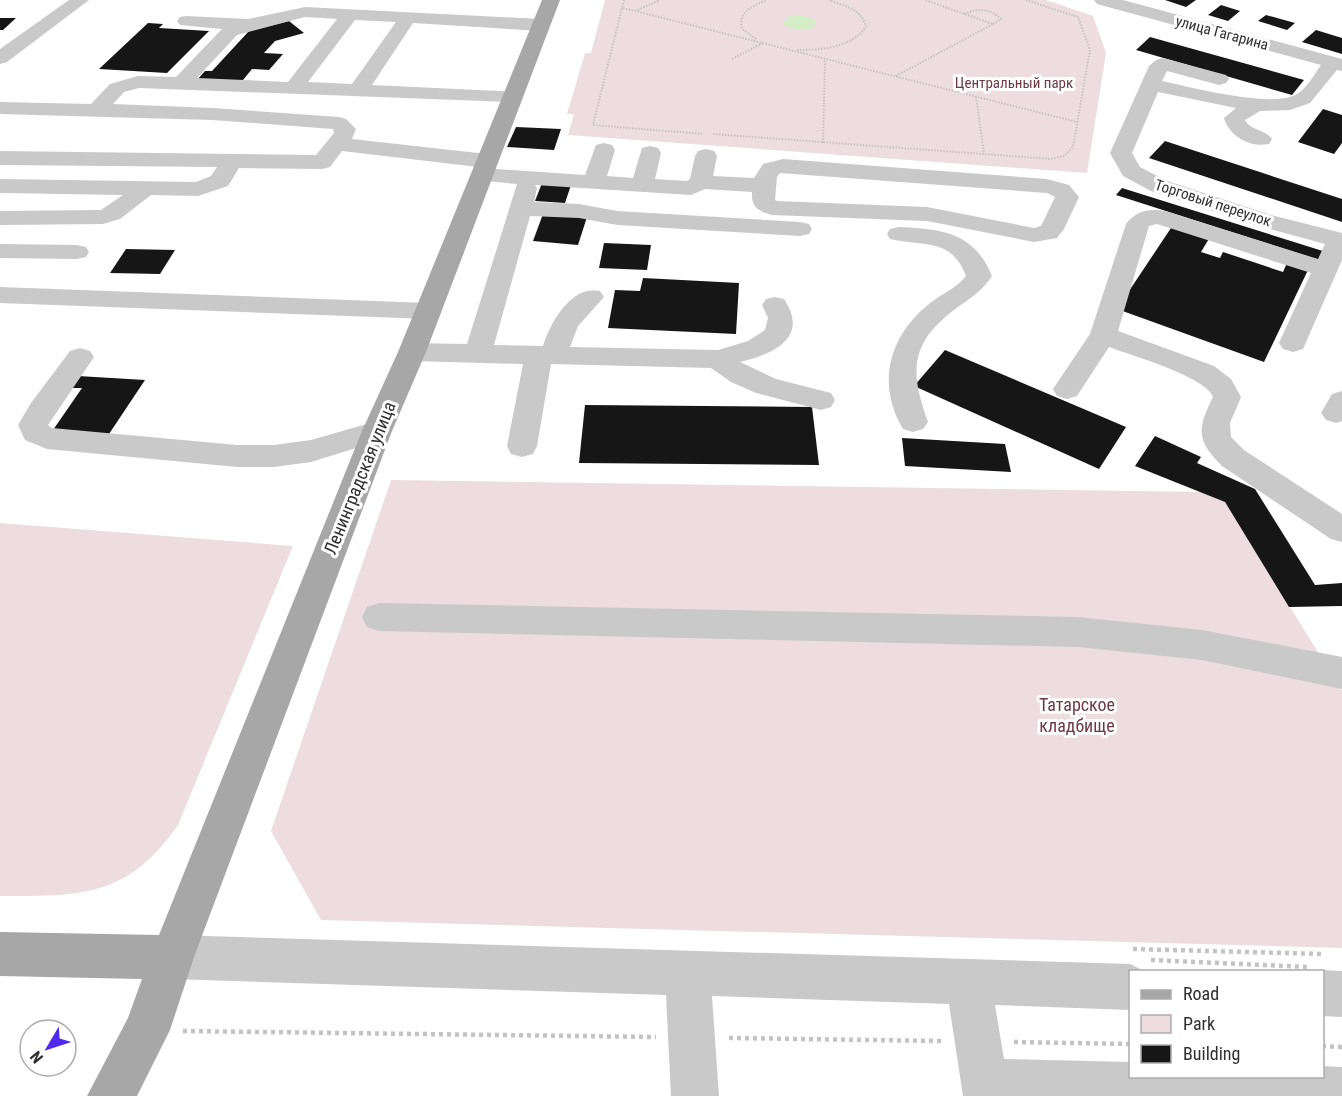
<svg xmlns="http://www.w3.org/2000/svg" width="1342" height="1096" viewBox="0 0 1342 1096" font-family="'Roboto Condensed',sans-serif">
<rect width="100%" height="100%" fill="#fff"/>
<g fill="#eddce0">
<path d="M605,0H1046L1093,16L1106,53L1087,173L568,135L574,114H567L585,53H591Z"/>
<path d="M391,480L1200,492L1225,502L1342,691V948L321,920L271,831Z"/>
<path d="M0,523L293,546L178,825C127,898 81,896 0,896Z"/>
</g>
<path fill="#d4edc7" d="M802,15L815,20L816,25C807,32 793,31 783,24L787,17Z"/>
<g fill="#161616">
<path d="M1165,0H1196L1186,7Z"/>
<path d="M1221,5L1240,11L1228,21L1208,15Z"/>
<path d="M1266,15L1295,23L1287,30L1258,21Z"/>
<path d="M0,18H16L3,30H0Z"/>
<path d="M289,21L304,33L275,41L264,53L283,54L269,70L252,69L243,80L196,81L205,71H212L249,31Z"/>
<path d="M148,23L163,24L159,28L209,31L167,73L99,69Z"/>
<path d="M1316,30L1342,38V54L1302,42Z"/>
<path d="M1150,37L1304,80L1292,95L1136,50Z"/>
<path d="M1323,109L1342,115V143L1334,154L1298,142Z"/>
<path d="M516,127L561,129L554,150L507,147Z"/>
<path d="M1165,141L1342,199V222L1149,158Z"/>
<path d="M542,183L571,185L565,203L535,201Z"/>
<path d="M1122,188L1326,252L1322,261L1116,195Z"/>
<path d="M543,214L587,217L578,245L533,241Z"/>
<path d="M1173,225L1210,237L1201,252L1220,258L1223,252L1283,272L1287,263L1308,270L1264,362L1117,309Z"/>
<path d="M604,243L651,245L647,270L599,268Z"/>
<path d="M126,249L175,250L160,274L110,273Z"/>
<path d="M643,278L739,283L736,334L608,328L615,290L640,291Z"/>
<path d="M945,350L1126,427L1099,469L914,386Z"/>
<path d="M78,376L145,380L109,434L53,430L82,388H69Z"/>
<path d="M585,405L812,407L819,465L579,463Z"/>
<path d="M1155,436L1201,457L1197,463L1255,489L1315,585L1342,583V606L1289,607L1225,502L1135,466Z"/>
<path d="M902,438L1005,444L1011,472L905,466Z"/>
</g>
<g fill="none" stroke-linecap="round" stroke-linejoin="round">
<g stroke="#c3c3c3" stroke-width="2" stroke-dasharray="1.5 1.5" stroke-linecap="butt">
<path d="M624,0L593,125L703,134"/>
<path d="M623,8L1077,122"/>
<path d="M635,11L660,0"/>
<path d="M964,14C978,8 990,8 1001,19L993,24"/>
<path d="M756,39L742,29C738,11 752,7 766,0"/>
<path d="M797,50C821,50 851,48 866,27C862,9 844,6 829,0"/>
<path d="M732,59L763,43"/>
<path d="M896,76L993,24L925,0"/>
<path d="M976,97L984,154"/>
<path d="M713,134L1051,159L1064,156L1073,147L1090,50L1078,17L1026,0"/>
<path d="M823,143L825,59"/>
</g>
<g stroke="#c3c3c3" stroke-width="4.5" stroke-dasharray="4 4" stroke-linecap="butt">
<path d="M1133,949L1324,954"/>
<path d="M1151,960L1308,967"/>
<path d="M183,1031L656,1037"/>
<path d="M729,1038L941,1041"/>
<path d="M1014,1042L1130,1044"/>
<path d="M1322,1046L1342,1047"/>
</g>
<g fill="#c9c9c9" fill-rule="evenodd">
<path d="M69,0H89L7,62L0,64V49Z"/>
<path d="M1094,0H1123L1342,59V71L1337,70L1310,103L1290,110L1260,111L1245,120C1251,131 1265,129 1272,139L1269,144C1250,148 1229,136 1224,118L1236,108L1158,92L1132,153L1140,167L1167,181L1271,215L1342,233V260L1303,349L1293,352L1283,349L1279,343L1311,273L1157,224L1149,226L1118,331L1214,366L1231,379L1241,397L1230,423L1231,437L1244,450L1342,514V542L1331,539L1222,466C1196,440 1197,429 1213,397C1207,377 1130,355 1109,347L1077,396L1067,399L1057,396L1053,389L1090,334L1126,224C1135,211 1150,208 1165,211L1318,259L1325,244L1255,225L1151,191L1123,176L1110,153L1149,66L1156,60L1163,58L1226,75L1229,79L1226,83L1219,85L1167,71L1162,81C1190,87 1273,109 1297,94C1307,88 1314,75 1321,65L1097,4Z"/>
<path d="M305,7L541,19L547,21L550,25L547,29L541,31L413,23L372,85L520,92L523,96L520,100L513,102L139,88L124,92L113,104L212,108L339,117L346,119L356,129L352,139L487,154L495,156L498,161L495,166L487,168L342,151L330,167L322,169L239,168L228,186L198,196L151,195L120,219L103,224L0,225V211L101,210L123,195L0,193V179L196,182L211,176L217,167L0,165V151L316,155L334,133L333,129L212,120L0,114V102L91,104L110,84L138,76L176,77L222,29L180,25L177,21L180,17L186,16L248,19ZM305,17L337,19L288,82L197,78L237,35ZM355,20L396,22L352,84L308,82Z"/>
<path d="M604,143L612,145L615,150L607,176L633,178L642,148L650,146L658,148L661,153L655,179L687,181L690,179L695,156L698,151L706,149L714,151L717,156L713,176L754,178L763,164L783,159L1047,179L1069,185L1079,197L1064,229L1057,238L1034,242L927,221L772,215C758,211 751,207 752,192L705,189L691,195L535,185L537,188L534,202L579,204L617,211L800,222L809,224L812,229L809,234L800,236L617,225L579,218L530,216L494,345L543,346C550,323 572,284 600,291L604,297L578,326L570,347L718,350L748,341L765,330L768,318L762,305L766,299L775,297L784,299C810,338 773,354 740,362L776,379L831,393L835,400L831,407L821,410L756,393L731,382L711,368L551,364L537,446L533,454L522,457L511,454L507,446L523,364L412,361L402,358L398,352L402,346L412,343L467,344L517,184L474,180L471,175L474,170L482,168L585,175L596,145ZM780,173L1047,193L1055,197L1041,226L1034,228L927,207L777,201L775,200L777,177Z"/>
<path d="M899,227C942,229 974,232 992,276C982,291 972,297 958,307C910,342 909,370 928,422L923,429L913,432L903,429C876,384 889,336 929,304C941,294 957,288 966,276C951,237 924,247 890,239L887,234L890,229Z"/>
<path d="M0,244L77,245L86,247L89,252L86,257L77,259L0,258Z"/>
<path d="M0,287L428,303L437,305L441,311L437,317L428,319L0,303Z"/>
<path d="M80,348L90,351L94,357L48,425L52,428L237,445H274L311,440L377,421L388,424L392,431L388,438L311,462L274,467H237L47,449L25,440L18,425L31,403L70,351Z"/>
<path d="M1342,391V421L1336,423L1326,420L1321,413L1332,394Z"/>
<path d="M379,603L1078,617L1202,630L1342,657V689L1202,660L1078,647L379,631L367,627L362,617L367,607Z"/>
<path d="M172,935L1130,964L1146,972H1130V1010L995,1005L1004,1059L1130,1062V1076H1322V1066L1342,1067V1096H963L949,1004L712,996L719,1096H671L666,995L172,979L156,973L150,957L156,941Z"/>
<path d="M1322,970L1342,971V1017L1322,1016V972H1319Z"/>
</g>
<path fill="#a7a7a7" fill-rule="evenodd" d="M542,0H560L426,352L392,431L194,957L170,1030L137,1096H87L128,1018L142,979L0,976V932L159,935L362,431L398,352Z"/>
</g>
<g text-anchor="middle" stroke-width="6" stroke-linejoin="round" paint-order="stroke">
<g font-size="15" fill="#2f2f2f" stroke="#fff">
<text transform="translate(1222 33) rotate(15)" y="5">улица Гагарина</text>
<text transform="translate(1213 203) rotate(18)" y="5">Торговый переулок</text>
</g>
<g font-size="15" fill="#6d3a44" stroke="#fff">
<text x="1014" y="88">Центральный парк</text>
</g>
<g font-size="18" fill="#2f2f2f" stroke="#fff">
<text transform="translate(360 478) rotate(-68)" y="6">Ленинградская улица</text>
</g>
<g font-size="18" fill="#6d3a44" stroke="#fff">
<text x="1077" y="711">Татарское<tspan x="1077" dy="21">кладбище</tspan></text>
</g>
</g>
<rect x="1129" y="970" width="195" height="108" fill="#ffffff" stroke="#acacac" stroke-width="1.5"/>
<rect x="1141" y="990" width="30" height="9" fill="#a7a7a7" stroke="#acacac" stroke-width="1.5"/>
<text x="1183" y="1000" font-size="18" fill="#2f2f2f">Road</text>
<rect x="1141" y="1015" width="30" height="18" fill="#eddce0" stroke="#acacac" stroke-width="1.5"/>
<text x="1183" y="1030" font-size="18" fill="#2f2f2f">Park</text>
<rect x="1141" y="1045" width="30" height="18" fill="#161616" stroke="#acacac" stroke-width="1.5"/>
<text x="1183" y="1060" font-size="18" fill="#2f2f2f">Building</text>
<g transform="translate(48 1048) rotate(231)"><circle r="28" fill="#ffffff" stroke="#acacac" stroke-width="1.5"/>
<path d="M0-4.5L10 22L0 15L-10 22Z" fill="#4f29ee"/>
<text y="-9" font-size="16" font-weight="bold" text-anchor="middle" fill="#2f2f2f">N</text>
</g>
</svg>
